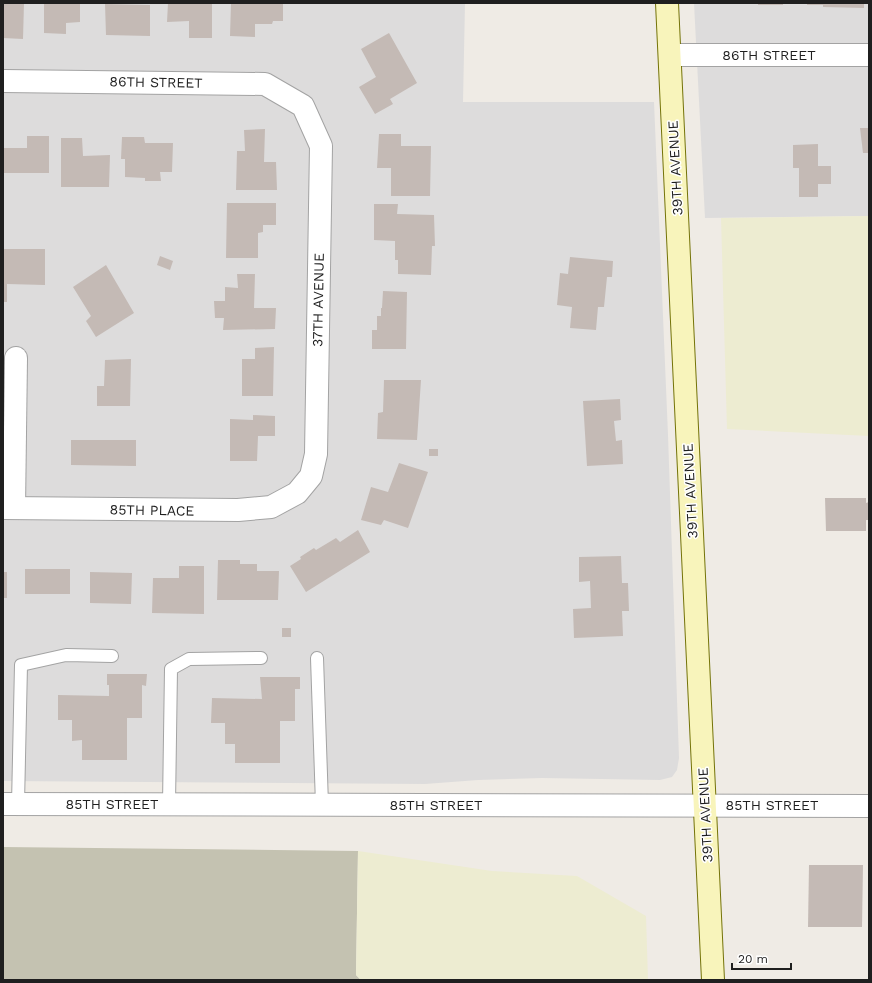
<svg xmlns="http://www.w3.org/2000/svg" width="872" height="983" viewBox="0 0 872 983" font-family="'Work Sans',sans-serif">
<rect width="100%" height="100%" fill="#efebe5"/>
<g fill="#dddcdc">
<path d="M3,3H465L463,102H654L668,435L679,758L677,770L672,777L660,780L542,778L478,780L425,784L3,781Z"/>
<path d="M694,3H869V216L705,218Z"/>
</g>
<path fill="#c4c2b1" d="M3,847L358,851L356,975L361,980H3Z"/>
<g fill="#edecd1">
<path d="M869,216V436L727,429L721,218Z"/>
<path d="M358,851L492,871L577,876L646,916L648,980H361L356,975Z"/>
</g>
<g fill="#c4bab5">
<path d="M3,3H24L23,39L3,38Z"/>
<path d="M44,3H80V22L66,23V34L44,33Z"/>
<path d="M168,3H212V38H189V21L167,22Z"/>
<path d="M231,3H283V21H273L272,24H255V37L230,36Z"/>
<rect x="758" y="3" width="25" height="2"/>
<path d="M807,3H864V8L823,7V5H807Z"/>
<path d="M105,4L150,5V36L106,35Z"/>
<path d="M389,33L417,83L390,99L393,104L375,114L359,87L376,77L361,49Z"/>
<path d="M860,128H869V153H863Z"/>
<path d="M265,129L264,162H276L277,190H236L237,151H245L244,130Z"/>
<path d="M379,134H401V146H431L430,196H391V168H377Z"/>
<path d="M27,136H49V173H3V148H27Z"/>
<path d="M122,137H144L145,143H173L172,172H160L161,181H145V178L125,177V159H121Z"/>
<path d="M61,138H82L83,156L110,155L109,187H61Z"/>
<path d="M818,144V166H831V184H818V197H799V168H793V145Z"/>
<path d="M227,203H276V225H263V232L258,233V258H226Z"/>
<path d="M374,204H398L397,214L434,215L435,246H432L431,275L398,274V260H395V241L374,240Z"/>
<path d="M3,249H45V285L7,284V302H3Z"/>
<path d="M160,256L173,261L170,270L157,265Z"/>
<path d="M570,257L613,261L612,277H607L604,307H598L596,330L570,328L572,307L557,305L560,273L568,274Z"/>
<path d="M106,265L134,313L96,337L86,321L91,316L73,287Z"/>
<path d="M237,274H255L254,308H276L275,329L223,330L224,318H215L214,301H225V287L238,288Z"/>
<path d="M383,291L407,292L406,349H372V330H377V316H381V308H382Z"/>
<path d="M274,347L273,396H242V359H255V348Z"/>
<path d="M131,359L130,406H97V386H104L105,360Z"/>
<path d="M384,380H421L417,440L377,439L378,413L383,412Z"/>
<path d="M620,399L621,420L614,421L616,441L622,440L623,464L587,466L583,401Z"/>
<path d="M253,415L275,416V436H258L257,461H230V419L253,420Z"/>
<path d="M71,440H136V466L71,465Z"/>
<rect x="429" y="449" width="9" height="7"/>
<path d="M399,463L428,472L408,528L384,520L381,525L361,520L371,487L388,492Z"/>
<path d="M825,498H866V503L869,502V520H866V531H826Z"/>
<path d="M358,530L370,552L306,592L290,566L301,559L300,557L314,548L316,550L336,538L340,542Z"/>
<path d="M621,556L622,583H628L629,611H622L623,636L574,638L573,609L591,608L590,581L579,582V557Z"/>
<path d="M218,560H240V564H257V571H279L278,600H217Z"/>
<path d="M179,566H204V614L152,613L153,578H179Z"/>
<rect x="25" y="569" width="45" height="25"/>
<rect x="3" y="572" width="4" height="26"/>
<path d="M90,572L132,573L131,604L90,603Z"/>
<rect x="282" y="628" width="9" height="9"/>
<path d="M107,674H147L146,686L142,685V718H127V760H82V740L72,741V720H58V695L109,696V685H107Z"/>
<path d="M260,677H300V689H295V721H280V763H235V744H225V723H211L212,698L262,699Z"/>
<path d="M809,865H863L862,927H808Z"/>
</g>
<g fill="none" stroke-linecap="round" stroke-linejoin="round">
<g stroke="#a3a3a3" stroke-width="14">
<g id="service">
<path d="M317,658L322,804"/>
<path d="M18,804L21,665L66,655L112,656"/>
<path d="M169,804L171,669L189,659L261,658"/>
</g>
</g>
<g stroke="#a3a3a3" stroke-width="24">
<g id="minor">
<path d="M670,55H869"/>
<path d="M3,81L265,84L303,106L321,146L316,454L311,476L297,493L271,507L238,510L3,508"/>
<path d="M14,508L16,358"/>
</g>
</g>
<g stroke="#a3a3a3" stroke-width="24">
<path id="tertiary" d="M3,804L869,806"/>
</g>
<g stroke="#747308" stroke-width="24">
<path id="secondary" d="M667,3L713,980"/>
</g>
<use href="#service" stroke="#fff" stroke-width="12"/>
<use href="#minor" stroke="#fff" stroke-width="22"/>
<use href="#tertiary" stroke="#fff" stroke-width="22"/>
<use href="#secondary" stroke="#f8f4bb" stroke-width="22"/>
</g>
<g text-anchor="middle" stroke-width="3" stroke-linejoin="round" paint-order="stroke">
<g font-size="14" fill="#1f1f1f" stroke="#fff">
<text x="769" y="60">86TH STREET</text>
<text transform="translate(156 82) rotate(1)" y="5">86TH STREET</text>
<text transform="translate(675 168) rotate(-93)" y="5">39TH AVENUE</text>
<text transform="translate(318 300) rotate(-89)" y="5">37TH AVENUE</text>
<text transform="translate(690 491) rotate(-93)" y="5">39TH AVENUE</text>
<text transform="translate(152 510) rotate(1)" y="5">85TH PLACE</text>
<text x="112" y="809">85TH STREET</text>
<text x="436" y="810">85TH STREET</text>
<text x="772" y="810">85TH STREET</text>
<text transform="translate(705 815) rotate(-93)" y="5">39TH AVENUE</text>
</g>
</g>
<rect width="872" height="983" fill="none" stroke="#1f1f1f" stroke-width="8"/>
<path d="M732 963v6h59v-6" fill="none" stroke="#1f1f1f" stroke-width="2"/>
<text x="738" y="963" font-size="12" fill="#1f1f1f" stroke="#ffffff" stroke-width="3" paint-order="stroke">20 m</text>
</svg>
